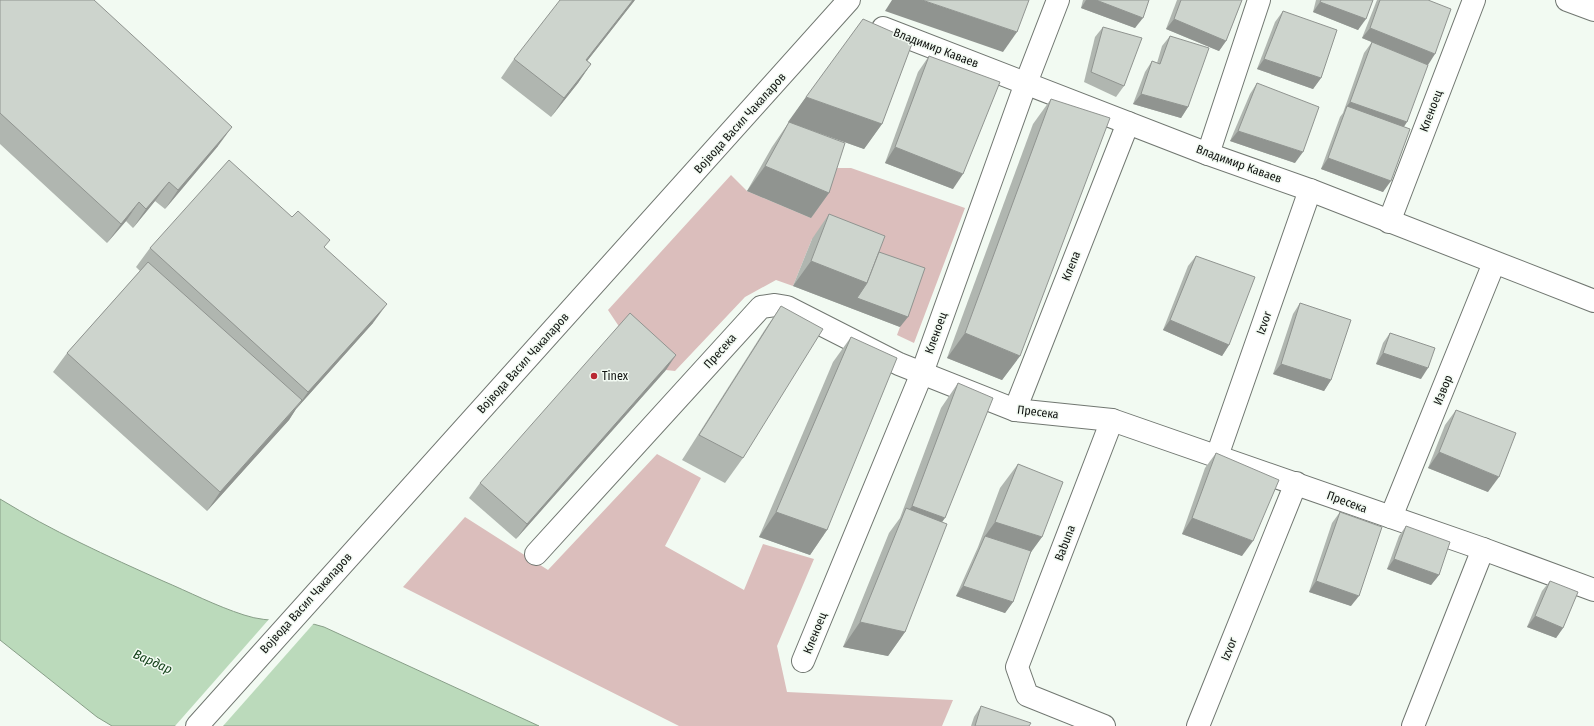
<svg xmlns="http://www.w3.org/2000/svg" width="1594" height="726" viewBox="0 0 1594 726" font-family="'Fira Sans Condensed',sans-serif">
<rect width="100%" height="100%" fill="#f2faf2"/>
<g fill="#dbbebc">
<path d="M828,168H851L965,208L914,343L897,335L918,279L812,239L793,286L776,280L745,297L675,371L666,370L620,328L608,310L731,175L747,191L811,218Z"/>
<path d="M657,454L701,478L665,546L744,590L763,544L814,559L777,646L787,692L953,700L942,726H679L403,587L465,517L548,570Z"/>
</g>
<path fill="#bbdabb" stroke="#889e88" d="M0,499C52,531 107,556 163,581C189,592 216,606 244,615C270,624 298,618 324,627L539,726H112L97,717L0,640Z"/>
<path fill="#f2faf2" d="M270,618L301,620L315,622L223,726H175Z"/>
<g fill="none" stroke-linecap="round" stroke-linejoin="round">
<g stroke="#717771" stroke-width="24">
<g id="minor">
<path d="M1567,0L1594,10"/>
<path d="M883,28L1208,154L1310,190L1594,301"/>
<path d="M1208,154L1259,0"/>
<path d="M1389,222L1474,0"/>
<path d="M1015,410L1128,123"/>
<path d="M1217,456L1310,190"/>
<path d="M1391,517L1494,263"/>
<path d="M536,554L761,307L775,305L787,307L899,364L1015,410L1112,420L1483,549L1594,590"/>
<path d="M803,661L922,373L1026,83L1058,0"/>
<path d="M197,726L849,0"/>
<path d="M1104,726L1027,695L1017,667L1112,420"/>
<path d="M1198,726L1296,483"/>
<path d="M1413,726L1483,549"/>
</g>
</g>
<use href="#minor" stroke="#fff" stroke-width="22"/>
</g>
<g fill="#b0b6b0">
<path d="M0,0L218,146L165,209L155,201L133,228L126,221L107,243L0,144Z"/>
<path d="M635,0L587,61L591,64L578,83L551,117L501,78L514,59Z"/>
<path d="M1083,0H1149L1135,28L1081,8Z"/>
<path d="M1177,0H1242L1226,41L1219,51L1166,29Z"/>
<path d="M1316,0H1373L1358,30L1313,12Z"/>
<path d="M1377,0H1428V65L1362,38Z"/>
<path d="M1283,11L1321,78L1313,89L1257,69L1275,22Z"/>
<path d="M1103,27L1124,86L1116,97L1084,82L1095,37Z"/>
<path d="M1170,36L1188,107L1181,118L1133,104L1145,72L1152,61L1157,63L1162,46Z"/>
<path d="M1372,42L1404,127L1383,192L1321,169L1340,117L1343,113L1364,53Z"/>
<path d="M929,56L953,189L885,163L918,72Z"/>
<path d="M1257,83L1295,163L1230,141L1250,94Z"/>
<path d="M806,97L882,124L864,149L797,125L829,193L811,218L747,191L772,147Z"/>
<path d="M1051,99L1020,356L1002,380L947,358L1033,124Z"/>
<path d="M829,214L879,252L900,327L793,286L812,239Z"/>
<path d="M150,248H324L373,323L296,409L289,420L207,511L53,372L67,353L140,271L136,267Z"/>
<path d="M1196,256L1229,345L1222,356L1163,330L1188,266Z"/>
<path d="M1300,303L1331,380L1324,391L1273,374L1293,314Z"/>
<path d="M781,306L743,458L725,483L682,460L764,331Z"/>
<path d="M1390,333L1421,379L1376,364L1383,343Z"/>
<path d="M851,337L827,530L810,555L759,537L833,362Z"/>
<path d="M666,370L516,539L469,498L480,483Z"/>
<path d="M958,383L942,522L905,632L888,656L843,647L889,533L900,518L941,408Z"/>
<path d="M1456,410L1488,492L1428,468L1445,425Z"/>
<path d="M1216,453L1242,556L1182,534L1205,468Z"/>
<path d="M1018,464L1042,537L1031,551L1013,602L1005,613L956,596L978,547L1000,488Z"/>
<path d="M1340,512L1351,606L1309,592L1332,523Z"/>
<path d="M1406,526L1439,575L1431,585L1387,569L1399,536Z"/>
<path d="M1550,581L1563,628L1556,638L1527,627L1542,591Z"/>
<path d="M981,706L1029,726H971L974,717Z"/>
</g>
<g fill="#909490">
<path d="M633,0H635L573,79L586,60Z"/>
<path d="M892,0H922L1017,32L1003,52L885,11Z"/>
<path d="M1086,0H1096L1143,18L1135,28L1081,8Z"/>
<path d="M1320,2L1366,19L1358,30L1313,12Z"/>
<path d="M1174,19L1226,41L1219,51L1166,29Z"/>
<path d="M1370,28L1435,54L1428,65L1362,38Z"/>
<path d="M1264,59L1321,78L1313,89L1257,69Z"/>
<path d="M591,64L578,83L551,117L564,98Z"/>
<path d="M1141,94L1188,107L1181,118L1133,104Z"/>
<path d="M806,97L882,124L864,149L788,122Z"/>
<path d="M1350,102L1407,122L1400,133L1347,106L1342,113Z"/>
<path d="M232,127L218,146L165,209L178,190Z"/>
<path d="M1238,131L1303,152L1295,163L1230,141Z"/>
<path d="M895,147L963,174L953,189L885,163Z"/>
<path d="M1328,158L1391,181L1383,192L1321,169Z"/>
<path d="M765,166L829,193L811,218L747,191Z"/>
<path d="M169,182L155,201L133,228L146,209Z"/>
<path d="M139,202L126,221L107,243L121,224Z"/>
<path d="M811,261L867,283L908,317L900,327L793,286Z"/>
<path d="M387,304L373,323L296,409L289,420L207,511L220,492L300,403L308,392Z"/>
<path d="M1170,320L1229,345L1222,356L1163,330Z"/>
<path d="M965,333L1020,356L1002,380L947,358Z"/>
<path d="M1383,353L1428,368L1421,379L1376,364Z"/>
<path d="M676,355L666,370L516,539L527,524Z"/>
<path d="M1281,364L1331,380L1324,391L1273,374Z"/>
<path d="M1439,452L1499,477L1488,492L1428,468Z"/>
<path d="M912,506L945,518L927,543L900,523Z"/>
<path d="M776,512L827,530L810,555L759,537Z"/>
<path d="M1192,518L1253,541L1242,556L1182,534Z"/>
<path d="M995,522L1042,537L1024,562L985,536Z"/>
<path d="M1394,559L1439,575L1431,585L1387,569Z"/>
<path d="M1316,581L1359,596L1351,606L1309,592Z"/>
<path d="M963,586L1013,602L1005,613L956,596Z"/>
<path d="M1535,616L1563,628L1556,638L1527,627Z"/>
<path d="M860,622L905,632L888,656L843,647Z"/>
</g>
<g fill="#cdd4cd" stroke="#909490">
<path d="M0,0H94L232,127L178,190L169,182L146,209L139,202L121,224L0,113Z"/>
<path d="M560,0H633L586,60L591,64L564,98L514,59Z"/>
<path d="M922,0H1029L1017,32Z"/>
<path d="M1096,0H1149L1143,18Z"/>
<path d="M1181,0H1242L1226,41L1174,19Z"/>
<path d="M1321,0H1373L1366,19L1320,2Z"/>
<path d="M1380,0H1428L1451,9L1435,54L1370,28Z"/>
<path d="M1283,11L1337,30L1321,78L1264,59Z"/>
<path d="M863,19L913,41L882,124L806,97Z"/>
<path d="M1103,27L1142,38L1124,86L1091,72Z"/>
<path d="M1170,36L1209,48L1188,107L1141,94L1152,61L1160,64Z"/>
<path d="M1372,42L1428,65L1407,122L1350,102Z"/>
<path d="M929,56L1000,82L963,174L895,147Z"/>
<path d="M1257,83L1319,107L1303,152L1238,131Z"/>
<path d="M1051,99L1110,118L1020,356L965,333Z"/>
<path d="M1347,106L1410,129L1391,181L1328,158Z"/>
<path d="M789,122L845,143L829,193L765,166Z"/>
<path d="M229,160L292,217L298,211L330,240L324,247L387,304L308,392L150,248Z"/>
<path d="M829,214L885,236L867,283L811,261Z"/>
<path d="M879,252L925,268L908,317L857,298L867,283Z"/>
<path d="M1196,256L1255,277L1229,345L1170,320Z"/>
<path d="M148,262L302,400L220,492L67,353Z"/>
<path d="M1300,303L1351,320L1331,380L1281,364Z"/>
<path d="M781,306L823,329L743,458L699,435Z"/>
<path d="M630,313L676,355L527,524L480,483Z"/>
<path d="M1390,333L1435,348L1428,368L1383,353Z"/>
<path d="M851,337L897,358L827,530L776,512Z"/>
<path d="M958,383L993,398L945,518L912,506Z"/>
<path d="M1456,410L1516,433L1499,477L1439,452Z"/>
<path d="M1216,453L1279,480L1253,541L1192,518Z"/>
<path d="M1018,464L1063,482L1042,537L995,522Z"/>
<path d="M906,508L947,524L905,632L860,622Z"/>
<path d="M1340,512L1382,527L1359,596L1316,581Z"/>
<path d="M1406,526L1450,542L1439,575L1394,559Z"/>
<path d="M985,536L1031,551L1013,602L963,586Z"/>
<path d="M1550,581L1578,592L1563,628L1535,616Z"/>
<path d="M981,706L1031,723L1029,726H975Z"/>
</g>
<circle fill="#b92833" stroke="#f2faf2" stroke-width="1.5" cx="594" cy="376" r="4"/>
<g text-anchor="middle" stroke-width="3" stroke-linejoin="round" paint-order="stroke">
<g font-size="12" fill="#101210" stroke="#f2faf2">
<text transform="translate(936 48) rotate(21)" y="4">Владимир Каваев</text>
<text transform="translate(1431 111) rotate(-69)" y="4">Кленоец</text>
<text transform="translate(740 123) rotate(-48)" y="4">Војвода Васил Чакаларов</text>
<text transform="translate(1239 164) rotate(20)" y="4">Владимир Каваев</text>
<text transform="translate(1071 266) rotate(-68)" y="4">Клепа</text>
<text transform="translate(1264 323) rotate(-71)" y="4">Izvor</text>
<text transform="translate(936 333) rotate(-70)" y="4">Кленоец</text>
<text transform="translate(720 351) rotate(-48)" y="4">Пресека</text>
<text transform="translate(523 363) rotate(-48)" y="4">Војвода Васил Чакаларов</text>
<text transform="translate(1443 390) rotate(-68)" y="4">Извор</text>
<text transform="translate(1038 412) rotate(7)" y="4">Пресека</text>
<text transform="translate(1347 502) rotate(20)" y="4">Пресека</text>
<text transform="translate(1065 543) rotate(-69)" y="4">Babuna</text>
<text transform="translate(306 603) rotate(-48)" y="4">Војвода Васил Чакаларов</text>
<text transform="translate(815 633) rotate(-68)" y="4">Кленоец</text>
<text transform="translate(1229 649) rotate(-68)" y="4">Izvor</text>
</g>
<g font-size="12" fill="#101210" stroke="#f2faf2" text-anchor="start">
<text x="602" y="380">Tinex</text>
</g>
<g font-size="13" font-style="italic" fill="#0c3b12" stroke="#f2faf2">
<text transform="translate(153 661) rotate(24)" y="5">Вардар</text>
</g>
</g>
</svg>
